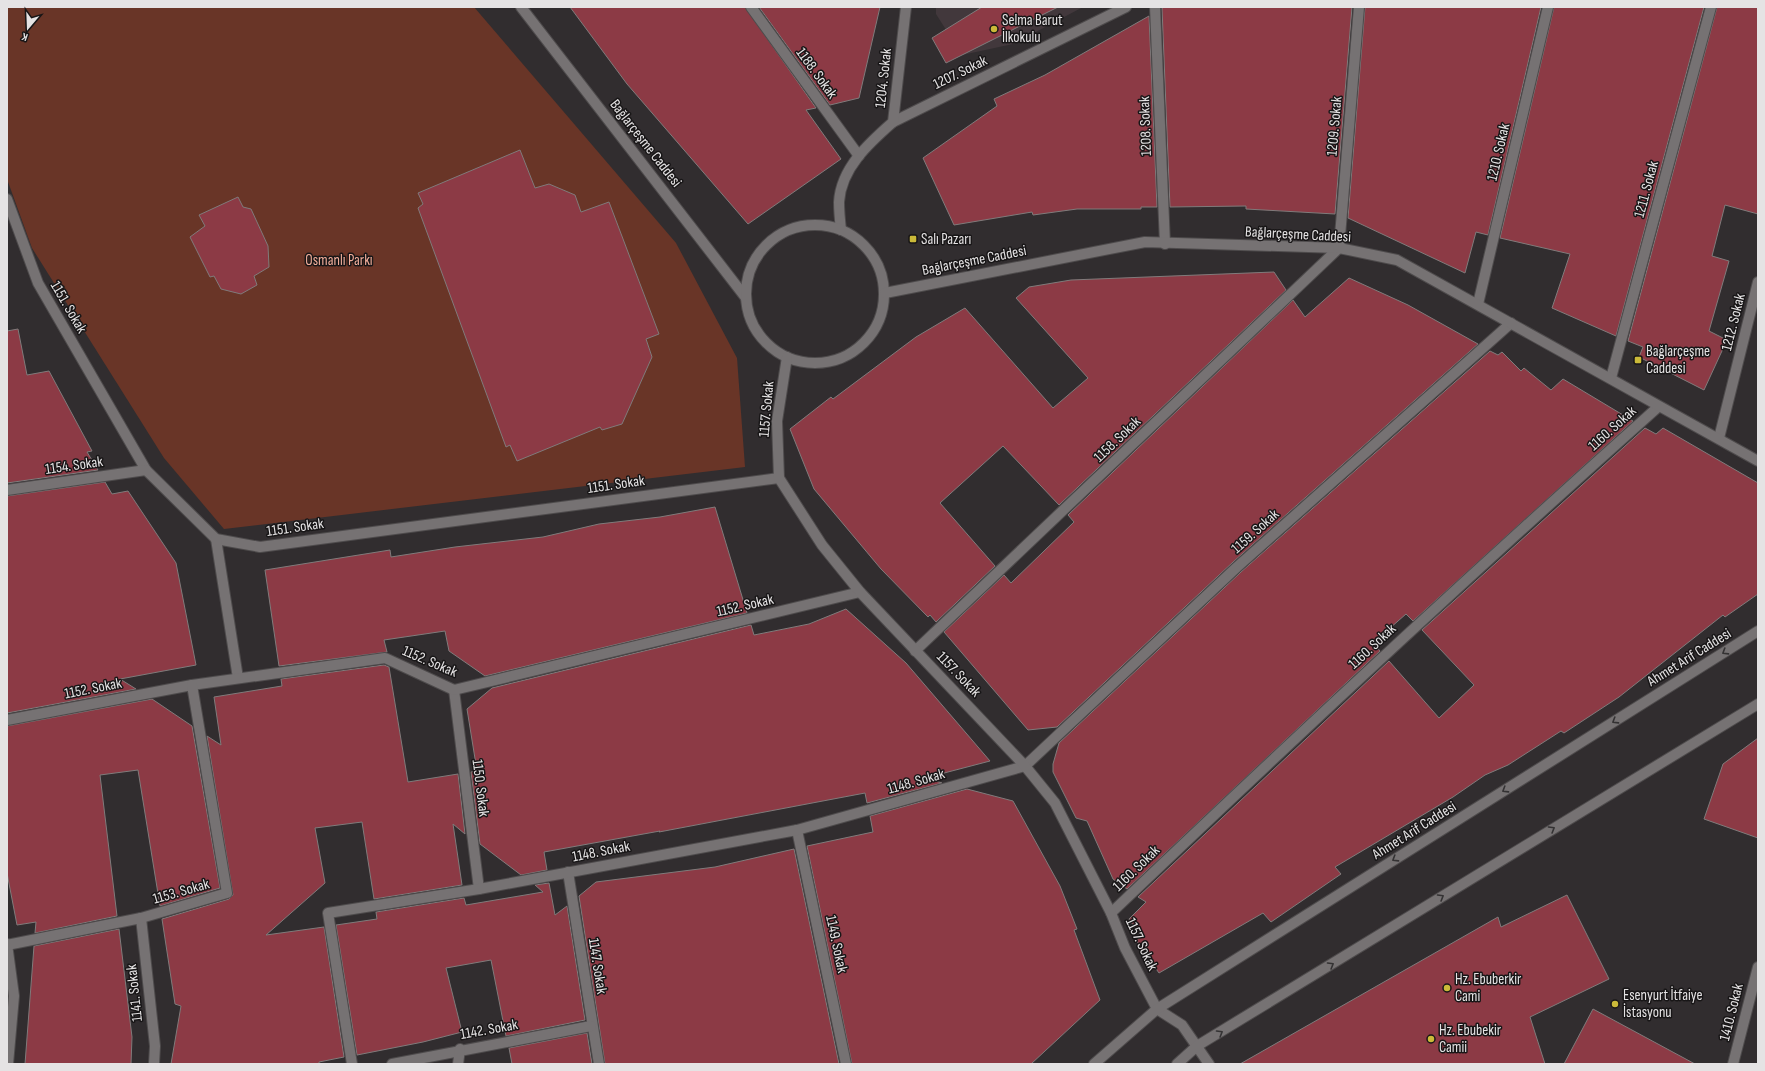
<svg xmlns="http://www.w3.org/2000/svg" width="1765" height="1071" viewBox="0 0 1765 1071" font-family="'Sofia Sans Condensed',sans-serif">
<rect width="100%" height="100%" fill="#312d2f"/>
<path fill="#42383c" d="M936,7H1083L1013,44L962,55L936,14Z"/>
<path fill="#693527" d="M7,7H474L676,243L737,358L745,467L224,529L164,458L32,248L7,179Z"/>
<g fill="#8c3a45" stroke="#807b7b">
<path d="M570,7H745L816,108L806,110L841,159L748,224L627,84Z"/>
<path d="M759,7H880L859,98L830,105Z"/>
<path d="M982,7H1058L946,63L932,38Z"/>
<path d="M1164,7H1352L1335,214L1246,209V206L1170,207L1162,8Z"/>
<path d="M1365,7H1541L1488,235L1476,232L1465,273L1348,218Z"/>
<path d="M1554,7H1704L1616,336L1552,308L1570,254L1500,238Z"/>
<path d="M1717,7H1758V214L1725,205L1712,256L1729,261L1709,331L1727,340L1704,390L1639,357L1643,347L1628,341Z"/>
<path d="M1149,16L1157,207H1141V209H1077L1033,215L1032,212L954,225L923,158L997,106L994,99L1045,75Z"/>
<path d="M520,150L535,188L549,184L575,195L581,212L609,202L659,334L646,339L652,357L622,424L602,430L600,427L517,461L510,445L506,447L418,208L423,204L418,193Z"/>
<path d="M238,197L243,207L251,209L268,246L269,267L254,276L257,285L241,294L221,289L214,276L210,277L190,237L205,226L199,215Z"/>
<path d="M1274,272L1286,290L1059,505L1003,446L940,503L995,566L936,622L930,615L928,617L881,569L814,489L790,429L831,397L833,399L916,337L965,308L1053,408L1088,378L1016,298L1029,287L1071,280Z"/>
<path d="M1349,278L1408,305L1478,344L1233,562L1057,727L1028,730L944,632L1004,575L1011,583L1074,522L1068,515L1293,300L1305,317Z"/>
<path d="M18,329L27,375L49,371L92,451L87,452L98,470L7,483V331Z"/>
<path d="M1490,351L1498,355L1502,352L1521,371L1524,368L1551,390L1563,379L1633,421L1413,621L1406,614L1373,643L1380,651L1127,889L1113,879L1087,821L1076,818L1053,772V764L1059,743L1241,572Z"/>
<path d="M1645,428L1656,434L1663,428L1758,483V594L1725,617L1723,615L1619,697L1564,733L1561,731L1508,765L1485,775L1453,797L1335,867L1341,874L1271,922L1263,913L1159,973L1136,940L1141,937L1129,919L1146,902L1138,897L1389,661L1439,718L1474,685L1422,630Z"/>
<path d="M105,482L112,494L128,491L176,563L196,665L120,679L136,689L7,713V496Z"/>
<path d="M715,507L747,613L485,676L449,651L445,631L384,640L387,652L279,666L265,570L390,550L391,557L455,547L543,537L599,524L660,517Z"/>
<path d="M846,609L906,663L990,761L925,778L942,783L867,803L865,793L659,832L660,831L544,852L547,870L521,875L480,844L471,772L477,771L467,709L492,688L751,625L754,635L809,624Z"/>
<path d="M384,665L389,667L408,782L458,774L465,834L453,824L462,885L374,899L362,822L315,828L325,883L266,935L324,927L344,1057L319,1062V1064H171L181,1006L175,1004L162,919L229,899L233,895L207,736L221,745L214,697L282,686L281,679Z"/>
<path d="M152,699L192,726L220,888L160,906L138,770L100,775L117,916L35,933L36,922L17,925L7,873V726Z"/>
<path d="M1758,738V838L1704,819L1723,764Z"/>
<path d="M967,789L1013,801L1060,886L1077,929L1074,930L1100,1000L1031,1064H852L807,846L873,832L870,816Z"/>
<path d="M794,849L839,1064H605L579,896L596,882L715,867Z"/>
<path d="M549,883L555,915L567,906L585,1020L506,1036L491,960L446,968L462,1032L423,1042L357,1055L336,925L377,919L376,912L464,898L466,905L543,892L535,885Z"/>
<path d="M1567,895L1609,979L1530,1017L1545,1064H1240L1498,917L1501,927Z"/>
<path d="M119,929L132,1037L131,1064H25L34,946Z"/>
<path d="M1593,1009L1695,1064H1564Z"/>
<path d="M587,1033L592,1064H512L509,1048Z"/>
</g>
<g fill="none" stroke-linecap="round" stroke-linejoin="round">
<g stroke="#4e4b4c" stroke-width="12">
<g id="street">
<path d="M751,7L859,156"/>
<path d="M1155,7L1165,244"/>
<path d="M893,122L1126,7"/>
<path d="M7,199L38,283L146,470L216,539L260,547L779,478"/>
<path d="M841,230C840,221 839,211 839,202C841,168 869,143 893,122L906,7"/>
<path d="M1478,304L1548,7"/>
<path d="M1611,378L1711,7"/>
<path d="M1719,438L1758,282"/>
<path d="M7,490L146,470"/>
<path d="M216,539L238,678"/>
<path d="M915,651L1339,248L1359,7"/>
<path d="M454,690L479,889"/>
<path d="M7,720L192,685L385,658L454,690L860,592"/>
<path d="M797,830L846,1064"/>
<path d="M568,872L599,1064"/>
<path d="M1111,913C1291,741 1473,572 1658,407"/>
<path d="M141,918L155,1046L154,1064"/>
<path d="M7,944L14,996L8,1064"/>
<path d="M7,945L141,918L227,893L192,685"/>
<path d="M1157,1009L1182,1025L1209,1064"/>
<path d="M352,1064L328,913L479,889L797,830L1025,766L1237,567L1511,323"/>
<path d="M392,1064L591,1026"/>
<path d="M458,1064L460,1049"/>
<path d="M1733,1064L1758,967"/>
</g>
</g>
<g stroke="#4e4b4c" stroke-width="12">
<g id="secondary">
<path d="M521,7L746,298"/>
<circle cx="815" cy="294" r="69"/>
<path d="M885,293L1145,242L1339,248L1397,260L1758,461"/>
<path d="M787,357L777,421L779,478L822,545L860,592L1025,766L1055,803L1111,913L1125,948L1157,1009"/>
<path d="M1094,1064L1157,1009L1758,631"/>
<path d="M1177,1064L1197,1046L1758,704"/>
</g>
</g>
<use href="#street" stroke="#767273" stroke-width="10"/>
<use href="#secondary" stroke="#767273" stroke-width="10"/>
</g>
<defs><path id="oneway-chevron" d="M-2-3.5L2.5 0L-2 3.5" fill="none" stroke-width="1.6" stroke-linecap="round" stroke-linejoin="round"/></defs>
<g stroke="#343233">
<use href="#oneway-chevron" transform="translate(1725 652) rotate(148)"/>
<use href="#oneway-chevron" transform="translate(1615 721) rotate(148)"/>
<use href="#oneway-chevron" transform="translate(1505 790) rotate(148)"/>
<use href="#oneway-chevron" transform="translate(1552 829) rotate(-31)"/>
<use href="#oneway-chevron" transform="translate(1395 859) rotate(148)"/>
<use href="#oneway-chevron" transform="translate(1441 897) rotate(-31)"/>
<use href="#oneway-chevron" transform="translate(1331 965) rotate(-31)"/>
<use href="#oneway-chevron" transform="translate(1220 1033) rotate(-31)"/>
</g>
<g fill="#cbba39" stroke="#181617" stroke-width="1.5">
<circle cx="994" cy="29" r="4"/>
<rect x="909" y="235" width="8" height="8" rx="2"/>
<rect x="1634" y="356" width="8" height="8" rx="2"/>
<circle cx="1447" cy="988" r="4"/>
<circle cx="1615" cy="1004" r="4"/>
<circle cx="1431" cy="1039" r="4"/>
</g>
<g text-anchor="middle" stroke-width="3" stroke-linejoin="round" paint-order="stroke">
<g font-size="15" fill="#e5e3e4" stroke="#181617" text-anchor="start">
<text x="1002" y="25">Selma Barut<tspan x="1002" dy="17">İlkokulu</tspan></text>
<text x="921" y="244">Salı Pazarı</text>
<text x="1646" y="356">Bağlarçeşme<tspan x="1646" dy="17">Caddesi</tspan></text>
<text x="1455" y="984">Hz. Ebuberkir<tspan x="1455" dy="17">Cami</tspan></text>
<text x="1623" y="1000">Esenyurt İtfaiye<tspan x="1623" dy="17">İstasyonu</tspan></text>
<text x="1439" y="1035">Hz. Ebubekir<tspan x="1439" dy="17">Camii</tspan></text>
</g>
<g font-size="15" fill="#e5e3e4" stroke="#181617">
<text transform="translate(960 72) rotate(-26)" y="5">1207. Sokak</text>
<text transform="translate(817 73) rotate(54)" y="5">1188. Sokak</text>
<text transform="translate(883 78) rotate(-84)" y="5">1204. Sokak</text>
<text transform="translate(1145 126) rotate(-92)" y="5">1208. Sokak</text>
<text transform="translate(1334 126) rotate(-85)" y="5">1209. Sokak</text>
<text transform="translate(646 143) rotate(52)" y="5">Bağlarçeşme Caddesi</text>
<text transform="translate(1498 152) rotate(-77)" y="5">1210. Sokak</text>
<text transform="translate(1646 189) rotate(-75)" y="5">1211. Sokak</text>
<text transform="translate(1298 234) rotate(3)" y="5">Bağlarçeşme Caddesi</text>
<text transform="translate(974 260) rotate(-11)" y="5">Bağlarçeşme Caddesi</text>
<text transform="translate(69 307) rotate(60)" y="5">1151. Sokak</text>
<text transform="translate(1733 322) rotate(-76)" y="5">1212. Sokak</text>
<text transform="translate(766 409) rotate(-85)" y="5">1157. Sokak</text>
<text transform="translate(1612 428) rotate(-42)" y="5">1160. Sokak</text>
<text transform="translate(1117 439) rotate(-44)" y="5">1158. Sokak</text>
<text transform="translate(74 465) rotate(-8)" y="5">1154. Sokak</text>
<text transform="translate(616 484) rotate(-8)" y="5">1151. Sokak</text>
<text transform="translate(295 527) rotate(-8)" y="5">1151. Sokak</text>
<text transform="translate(1255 531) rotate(-42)" y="5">1159. Sokak</text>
<text transform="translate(745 605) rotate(-13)" y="5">1152. Sokak</text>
<text transform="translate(1372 646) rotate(-43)" y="5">1160. Sokak</text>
<text transform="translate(1689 657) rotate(-32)" y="5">Ahmet Arif Caddesi</text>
<text transform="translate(430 661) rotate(23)" y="5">1152. Sokak</text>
<text transform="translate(959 674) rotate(46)" y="5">1157. Sokak</text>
<text transform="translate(93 688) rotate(-11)" y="5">1152. Sokak</text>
<text transform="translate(916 781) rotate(-16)" y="5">1148. Sokak</text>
<text transform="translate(481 788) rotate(83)" y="5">1150. Sokak</text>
<text transform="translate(1414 830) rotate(-32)" y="5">Ahmet Arif Caddesi</text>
<text transform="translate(601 851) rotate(-11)" y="5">1148. Sokak</text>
<text transform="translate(1136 868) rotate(-44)" y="5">1160. Sokak</text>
<text transform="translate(181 891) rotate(-16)" y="5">1153. Sokak</text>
<text transform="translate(837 944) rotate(78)" y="5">1149. Sokak</text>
<text transform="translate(1142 944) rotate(65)" y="5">1157. Sokak</text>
<text transform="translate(598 966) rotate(81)" y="5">1147. Sokak</text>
<text transform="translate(134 993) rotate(-96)" y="5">1141. Sokak</text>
<text transform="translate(1731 1012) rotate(-76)" y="5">1410. Sokak</text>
<text transform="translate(489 1029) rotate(-10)" y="5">1142. Sokak</text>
</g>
<g font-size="15" fill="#f2ae9b" stroke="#181617">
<text x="339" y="265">Osmanlı Parkı</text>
</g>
</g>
<rect width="1765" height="1071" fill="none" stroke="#e5e3e4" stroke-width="16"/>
<g transform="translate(28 28) rotate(199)" stroke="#181617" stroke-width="3" paint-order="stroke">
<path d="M0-3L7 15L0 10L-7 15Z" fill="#e5e3e4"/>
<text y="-6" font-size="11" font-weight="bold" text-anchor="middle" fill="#e5e3e4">K</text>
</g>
</svg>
